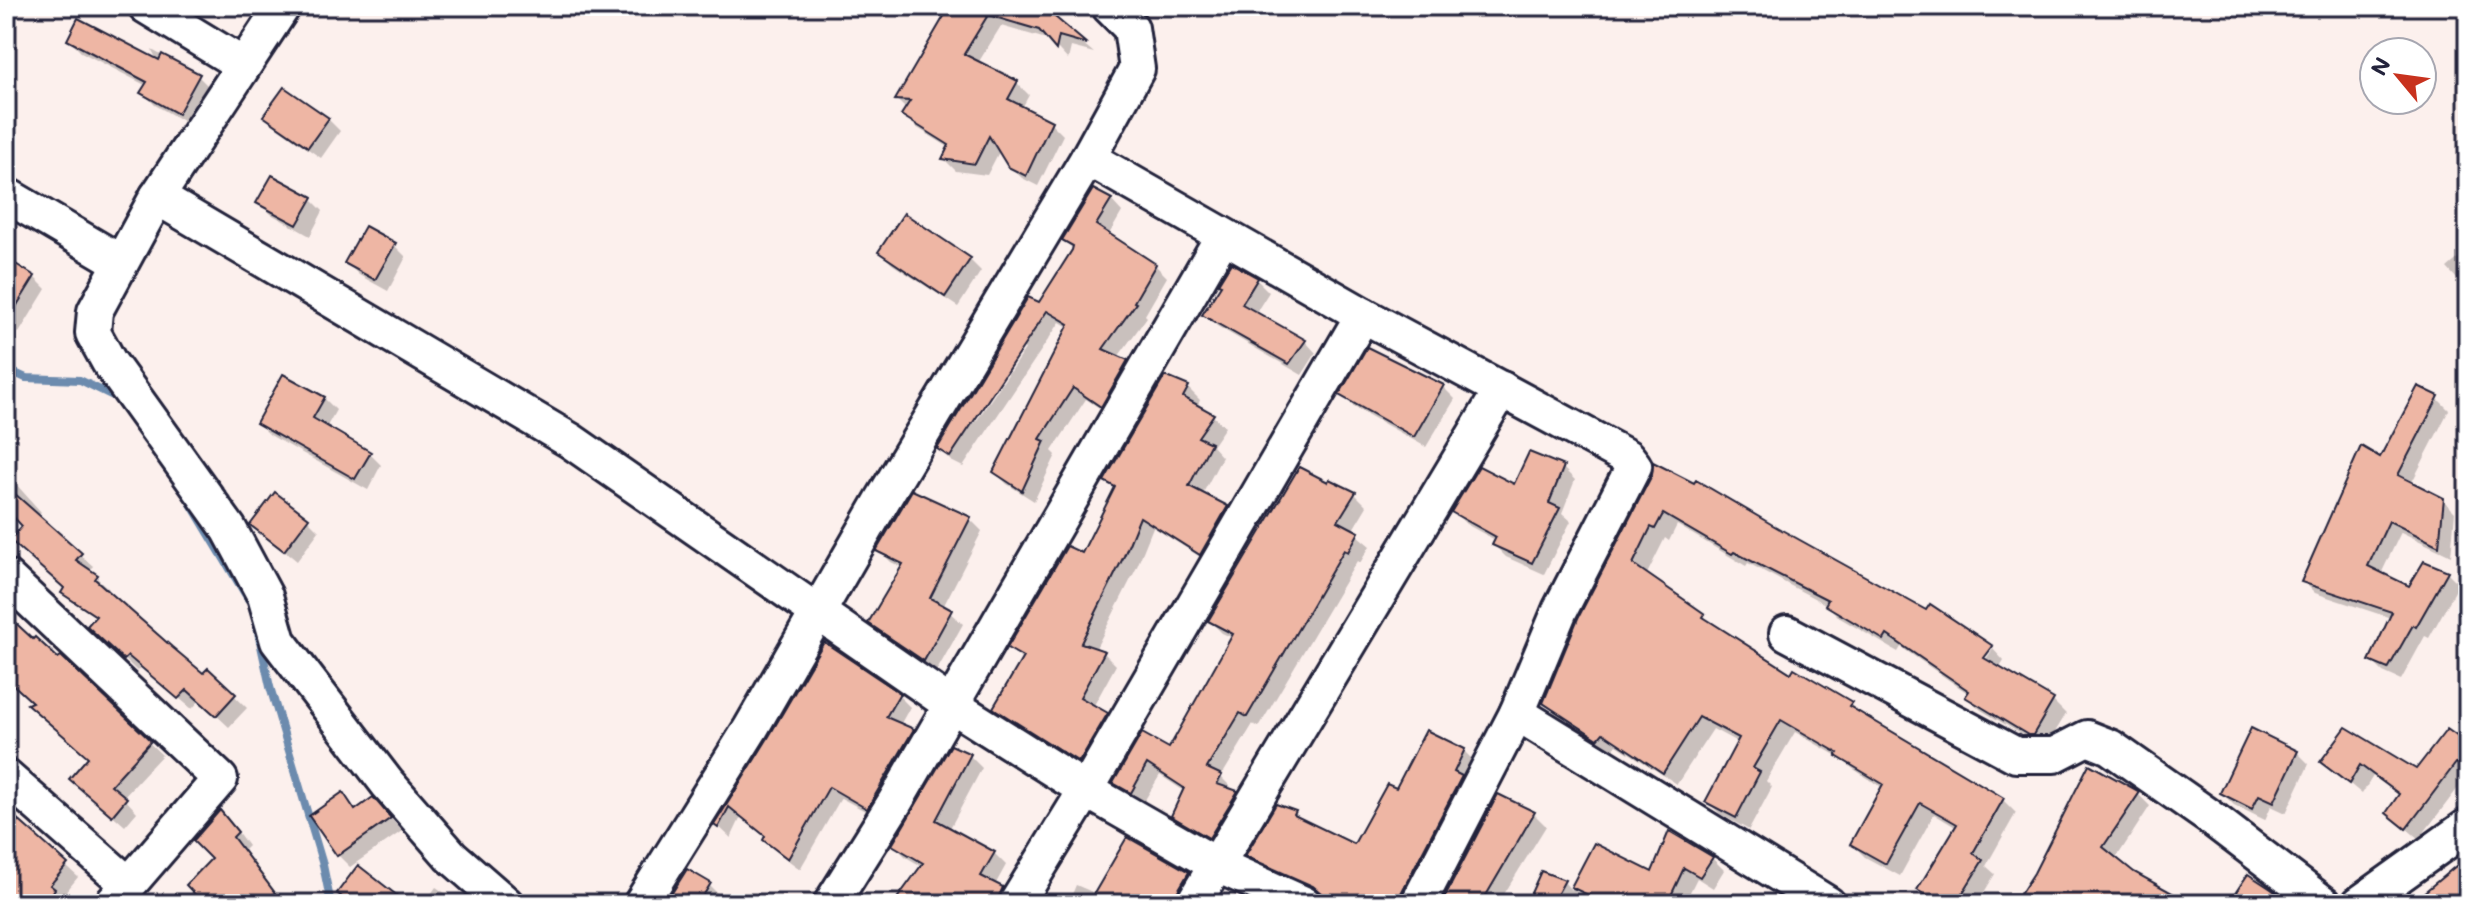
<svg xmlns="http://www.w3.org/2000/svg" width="2474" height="910" viewBox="0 0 2474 910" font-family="Mali,sans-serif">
<rect width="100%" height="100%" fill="#fcf0ed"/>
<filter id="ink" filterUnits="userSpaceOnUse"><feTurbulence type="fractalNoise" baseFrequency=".0125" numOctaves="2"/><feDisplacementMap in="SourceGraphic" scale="16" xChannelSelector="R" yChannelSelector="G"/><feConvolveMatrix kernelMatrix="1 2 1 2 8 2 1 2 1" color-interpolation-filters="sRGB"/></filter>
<g filter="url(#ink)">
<g fill="#0003" fill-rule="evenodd">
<path d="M953,6H1039L1094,53L1071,47L1068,60L1050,40L1001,26L978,63L1017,83L1029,95L1022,108L1051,123L1063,135L1038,186L1022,178L1009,166L1000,150L987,175L956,171L944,159L950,148L916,127L904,115L907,110L897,100Z"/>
<path d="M69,40L158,62L152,50L198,76L210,88L190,125L155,105L143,93L147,86L81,52Z"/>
<path d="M266,116L328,119L340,131L321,158L278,128Z"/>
<path d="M311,199L323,211L310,236L271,214L259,202Z"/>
<path d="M1111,200L1122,212L1108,236L1155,265L1167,277L1145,315L1147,317L1118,357L1127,361L1139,373L1113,417L1086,399L1052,451L1056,455L1034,501L1007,484L995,472L1070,328L1060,322L963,467L951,461L939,449L1040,304L1074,250L1064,240ZM1022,347L1025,349L975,423L972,421Z"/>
<path d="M394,245L406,257L388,291L359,275L347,263Z"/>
<path d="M2468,250V291L2447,268Z"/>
<path d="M880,252L969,259L981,271L958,307L892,264Z"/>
<path d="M6,260L34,277L46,289L19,333L6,325Z"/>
<path d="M1257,280L1269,292L1255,314L1305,341L1316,353L1302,375L1217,326L1205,314Z"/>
<path d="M1166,378L1188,388L1200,400L1197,407L1213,416L1225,427L1212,446L1222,457L1202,495L1227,508L1239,520L1213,565L1153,527L1136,569L1095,650L1104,653L1116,665L1093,707L1107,714L1119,726L1092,773L1008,719L996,707L1023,661L1010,648L1082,556L1116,489L1107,480Z"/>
<path d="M1443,387L1455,399L1426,447L1354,407L1342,395Z"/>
<path d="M324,398L336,410L326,428L369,453L381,465L368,490L270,435L258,423Z"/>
<path d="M2437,398L2449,410L2411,484L2443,500L2455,512L2451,556L2401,532L2381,574L2410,588L2447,572L2459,584L2429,638L2425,636L2401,680L2383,672L2371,660L2391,618L2315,593L2303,581L2381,459Z"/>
<path d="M1563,468L1575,480L1562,513L1571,521L1544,574L1506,557L1494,545L1497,541L1466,524L1454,512Z"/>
<path d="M6,473L41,512L36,516L93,566L89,571L109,589L107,592L203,675L208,670L247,708L229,727L200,700L192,709L141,666L137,671L90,626L97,618L76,604L64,592L66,589L24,526L6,506Z"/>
<path d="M1654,476L1980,668L1993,649L2004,661L1999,669L2053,701L2066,714L2046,747H2043L1981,710L1967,697L1969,694L1901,647L1898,652L1840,618L1827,605L1748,563L1746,566L1677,525L1669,541L1665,538L1646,576L1703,615L1716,628L1792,676L1850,704L1864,717L2003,800L2016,813L1986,866L1995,874L1977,904H1935L1920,890L1957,828L1934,814L1900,876L1865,857L1852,844L1883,788L1852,768L1844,760L1795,732L1766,781L1772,787L1749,830L1720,814L1707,801L1739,743L1713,729L1677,784L1617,745L1612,751L1558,716L1545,703Z"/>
<path d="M1330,482L1355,494L1367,506L1352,531L1370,546L1360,563L1357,561L1259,727L1253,724L1221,777L1233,789L1231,791L1236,793L1248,805L1222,848L1186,828L1174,816L1184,791L1160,775L1143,803L1128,794L1116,782L1143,736L1170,751L1233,638L1222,633L1210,621Z"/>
<path d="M307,519L319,531L297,561L253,525Z"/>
<path d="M970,519L982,531L943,607L963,624L936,672L882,634L870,622L903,568L891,562L879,550Z"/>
<path d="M6,617L59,661L61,659L162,755L123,797L137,812L125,826L84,790L90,758L6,676Z"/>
<path d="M898,695L910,707L900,725L913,731L925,743L880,819L841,798L800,869L777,852L765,840L766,837L741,817L731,838L717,825L770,739Z"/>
<path d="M2347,729L2417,772L2468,747V775L2419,839L2388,813L2400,796L2373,776L2362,794L2323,762Z"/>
<path d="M1427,733L1464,751L1476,763L1414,904H1326L1324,896L1260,867L1248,855L1295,813L1303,821L1355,847L1397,791Z"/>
<path d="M2297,752L2309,764L2286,813L2271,806L2265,820L2234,805L2222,793Z"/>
<path d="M970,756L982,768L949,830L994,853L1006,865L995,885L1002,888L1014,900L1013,904H896L923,867L906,857L894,845Z"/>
<path d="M2138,794L2150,806L2115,860L2133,874L2188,904H2018Z"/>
<path d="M343,795L358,811L385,812L402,831L350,867L338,855Z"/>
<path d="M1499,796L1534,814L1546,826L1498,904H1443Z"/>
<path d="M6,811L78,877L61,898L65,904H6Z"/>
<path d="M232,824L248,846L244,850L285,904H204L214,859Z"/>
<path d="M1595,846L1653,875L1712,858L1724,870L1713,888L1697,878L1684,904H1597L1585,898L1577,891L1570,904H1528L1564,882L1571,890Z"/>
<path d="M1188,874L1200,886L1190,904H1068L1076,885L1097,894Z"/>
<path d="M709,885L721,897L717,904H667Z"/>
<path d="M436,887L461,904H424Z"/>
</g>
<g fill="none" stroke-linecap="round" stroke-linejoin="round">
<g stroke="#6c8bae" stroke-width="8">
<path d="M6,369L26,378L80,380L121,400"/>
<path d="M191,504L248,599"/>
<path d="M256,623L270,687L323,865L331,904"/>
</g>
</g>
<g fill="#eeb6a4" stroke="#22223b" stroke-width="2">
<path d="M950,6H1042L1087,44L1059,36L1056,50L1039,30L988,15L964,54L1018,81L1008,99L1052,121L1026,176L1008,167L989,136L975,164L942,159L949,145L901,115L910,101L895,100Z"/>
<path d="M78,18L159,60L162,54L200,74L178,114L140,93L147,82L67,40Z"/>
<path d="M284,87L329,118L308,147L263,116Z"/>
<path d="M272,175L313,197L297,225L256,203Z"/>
<path d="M1093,189L1112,199L1096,225L1156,264L1134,302L1136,303L1103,349L1128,360L1101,407L1073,388L1040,439L1045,441L1022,491L993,472L1069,324L1047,311L950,457L937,449L1028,297L1039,302L1072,250L1073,246L1062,240Z"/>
<path d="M904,213L971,258L945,297L878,252Z"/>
<path d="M365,226L396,243L375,280L344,263Z"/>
<path d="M6,258L35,276L6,323Z"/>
<path d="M1231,263L1258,278L1242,304L1306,340L1289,364L1202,315L1221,285L1218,284Z"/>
<path d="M1367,347L1444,385L1414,437L1339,395Z"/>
<path d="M283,374L325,397L313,418L371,452L355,479L256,423Z"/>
<path d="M1165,376L1189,386L1183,397L1214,414L1198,437L1211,443L1189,486L1228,506L1200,555L1140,517L1124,556L1081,643L1105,651L1080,697L1108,713L1079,762L993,708L1023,657L1007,648L1067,546L1082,553L1115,487L1104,481Z"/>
<path d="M2418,386L2439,396L2398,475L2444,498L2439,546L2389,521L2368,566L2409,586L2424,561L2448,571L2416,627L2413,625L2388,669L2369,661L2392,612L2301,582L2361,446L2380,457Z"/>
<path d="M1529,452L1564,466L1549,503L1560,508L1532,563L1492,545L1496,537L1451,512L1479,466L1514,484Z"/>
<path d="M1653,462L1694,483L1696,480L1771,524L1926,610L1930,604L1993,646L1984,658L2054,699L2033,735H2028L1965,697L1969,691L1887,635L1884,640L1825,605L1828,600L1734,552L1732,554L1663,514L1655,529L1651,527L1633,564L1705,614L1703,617L1791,673L1794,668L1852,702L1849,706L2004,798L1973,853L1983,860L1956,904H1941L1917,890L1957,824L1920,803L1886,864L1850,844L1883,784L1836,756L1838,753L1781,720L1753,768L1760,772L1736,818L1705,802L1739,738L1699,717L1663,773L1603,733L1598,739L1543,703L1578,618L1652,475Z"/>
<path d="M1299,467L1328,482L1329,479L1356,492L1338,521L1359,532L1348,552L1344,550L1247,717L1240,713L1207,768L1222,775L1217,784L1238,791L1209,838L1171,816L1184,788L1147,764L1131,793L1113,783L1142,733L1169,748L1233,634L1208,621Z"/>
<path d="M6,486L82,553L76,560L98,575L95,579L172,647L203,673L208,668L236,694L216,716L187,690L178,699L128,656L124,660L87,626L96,616L61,593L64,588L10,540L22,526L6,509Z"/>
<path d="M912,490L971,517L930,598L952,610L924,661L868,623L903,564L876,551Z"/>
<path d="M275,492L309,518L284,551L250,525Z"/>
<path d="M6,614L33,639L35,637L58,658L61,656L151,741L111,785L127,798L112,816L69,779L88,757L27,704L32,702L6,678Z"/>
<path d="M824,642L900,693L886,717L914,729L867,809L829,787L788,859L763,840L765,836L729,807L718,828L714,825L768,738Z"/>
<path d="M2346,727L2416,769L2447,729L2468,744V771L2456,763L2406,829L2386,813L2399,794L2360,765L2349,784L2320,762Z"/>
<path d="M2251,728L2298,751L2274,802L2259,795L2252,809L2220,793Z"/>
<path d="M1426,730L1465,749L1454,772L1462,776L1400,895L1398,904H1324L1321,893L1313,886L1245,856L1276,804L1296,811L1294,815L1354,844L1387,784L1396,788Z"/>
<path d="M951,745L971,754L936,820L995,852L981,876L1003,887L996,904H893L923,863L892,845Z"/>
<path d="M2089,764L2140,792L2103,847L2134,872L2192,904H2014L2034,873Z"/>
<path d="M343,792L355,810L373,797L391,818L337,856L309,816Z"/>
<path d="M1498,794L1535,812L1481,904H1441Z"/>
<path d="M6,809L68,864L50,885L55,889L44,904H6Z"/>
<path d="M220,810L238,832L233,837L275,893L264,904H204L186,885L211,859L193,841Z"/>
<path d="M1669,831L1713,857L1700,877L1684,868L1667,904H1607L1571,887L1594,843L1652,872Z"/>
<path d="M1127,837L1189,872L1176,894L1173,904H1088Z"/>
<path d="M2468,856V904H2410Z"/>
<path d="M358,865L408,904H351L337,893Z"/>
<path d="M687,869L711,883L698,904H665Z"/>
<path d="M1541,871L1565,880L1552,904H1526Z"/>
<path d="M2248,874L2271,889L2291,904H2228Z"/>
</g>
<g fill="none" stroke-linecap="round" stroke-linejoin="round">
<g stroke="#22223b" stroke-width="40">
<g id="minor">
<path d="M146,6L243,65"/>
<path d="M283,6L157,197L95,311L93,333L109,362L229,529L265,596L278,641L387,783L451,856L506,904"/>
<path d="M1088,158L1363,315L1627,457L1634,466L1560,610L1517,713L1418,904"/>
<path d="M6,195L120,262"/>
<path d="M157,197L571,441L950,704L1086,790L1215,864L1304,904"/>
<path d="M6,577L220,779L112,904"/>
<path d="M1787,633L2016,755H2054L2087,738L2110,747L2210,817L2324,904"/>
<path d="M1517,713L1828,904"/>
<path d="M6,777L128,884"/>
<path d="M641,904L751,728L882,501L1088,158L1137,69L1131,28L1109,6"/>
<path d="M831,904L895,802L1223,236"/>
<path d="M1016,904L1086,790L1363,315"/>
<path d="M1193,904L1502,389"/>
<path d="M2359,904L2468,826"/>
</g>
</g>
<use href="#minor" stroke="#fff" stroke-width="34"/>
</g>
</g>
<rect width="2474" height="910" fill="none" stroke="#fff" stroke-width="32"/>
<rect x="16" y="16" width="2442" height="878" fill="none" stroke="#22223b" stroke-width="3" filter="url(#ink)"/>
<g transform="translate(2398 76) rotate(299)"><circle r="38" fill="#ffffff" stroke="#a7a7b1" stroke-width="2"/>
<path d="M0-6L14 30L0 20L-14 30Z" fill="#c8321e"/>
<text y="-12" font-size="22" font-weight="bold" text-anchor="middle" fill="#22223b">N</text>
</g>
</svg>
